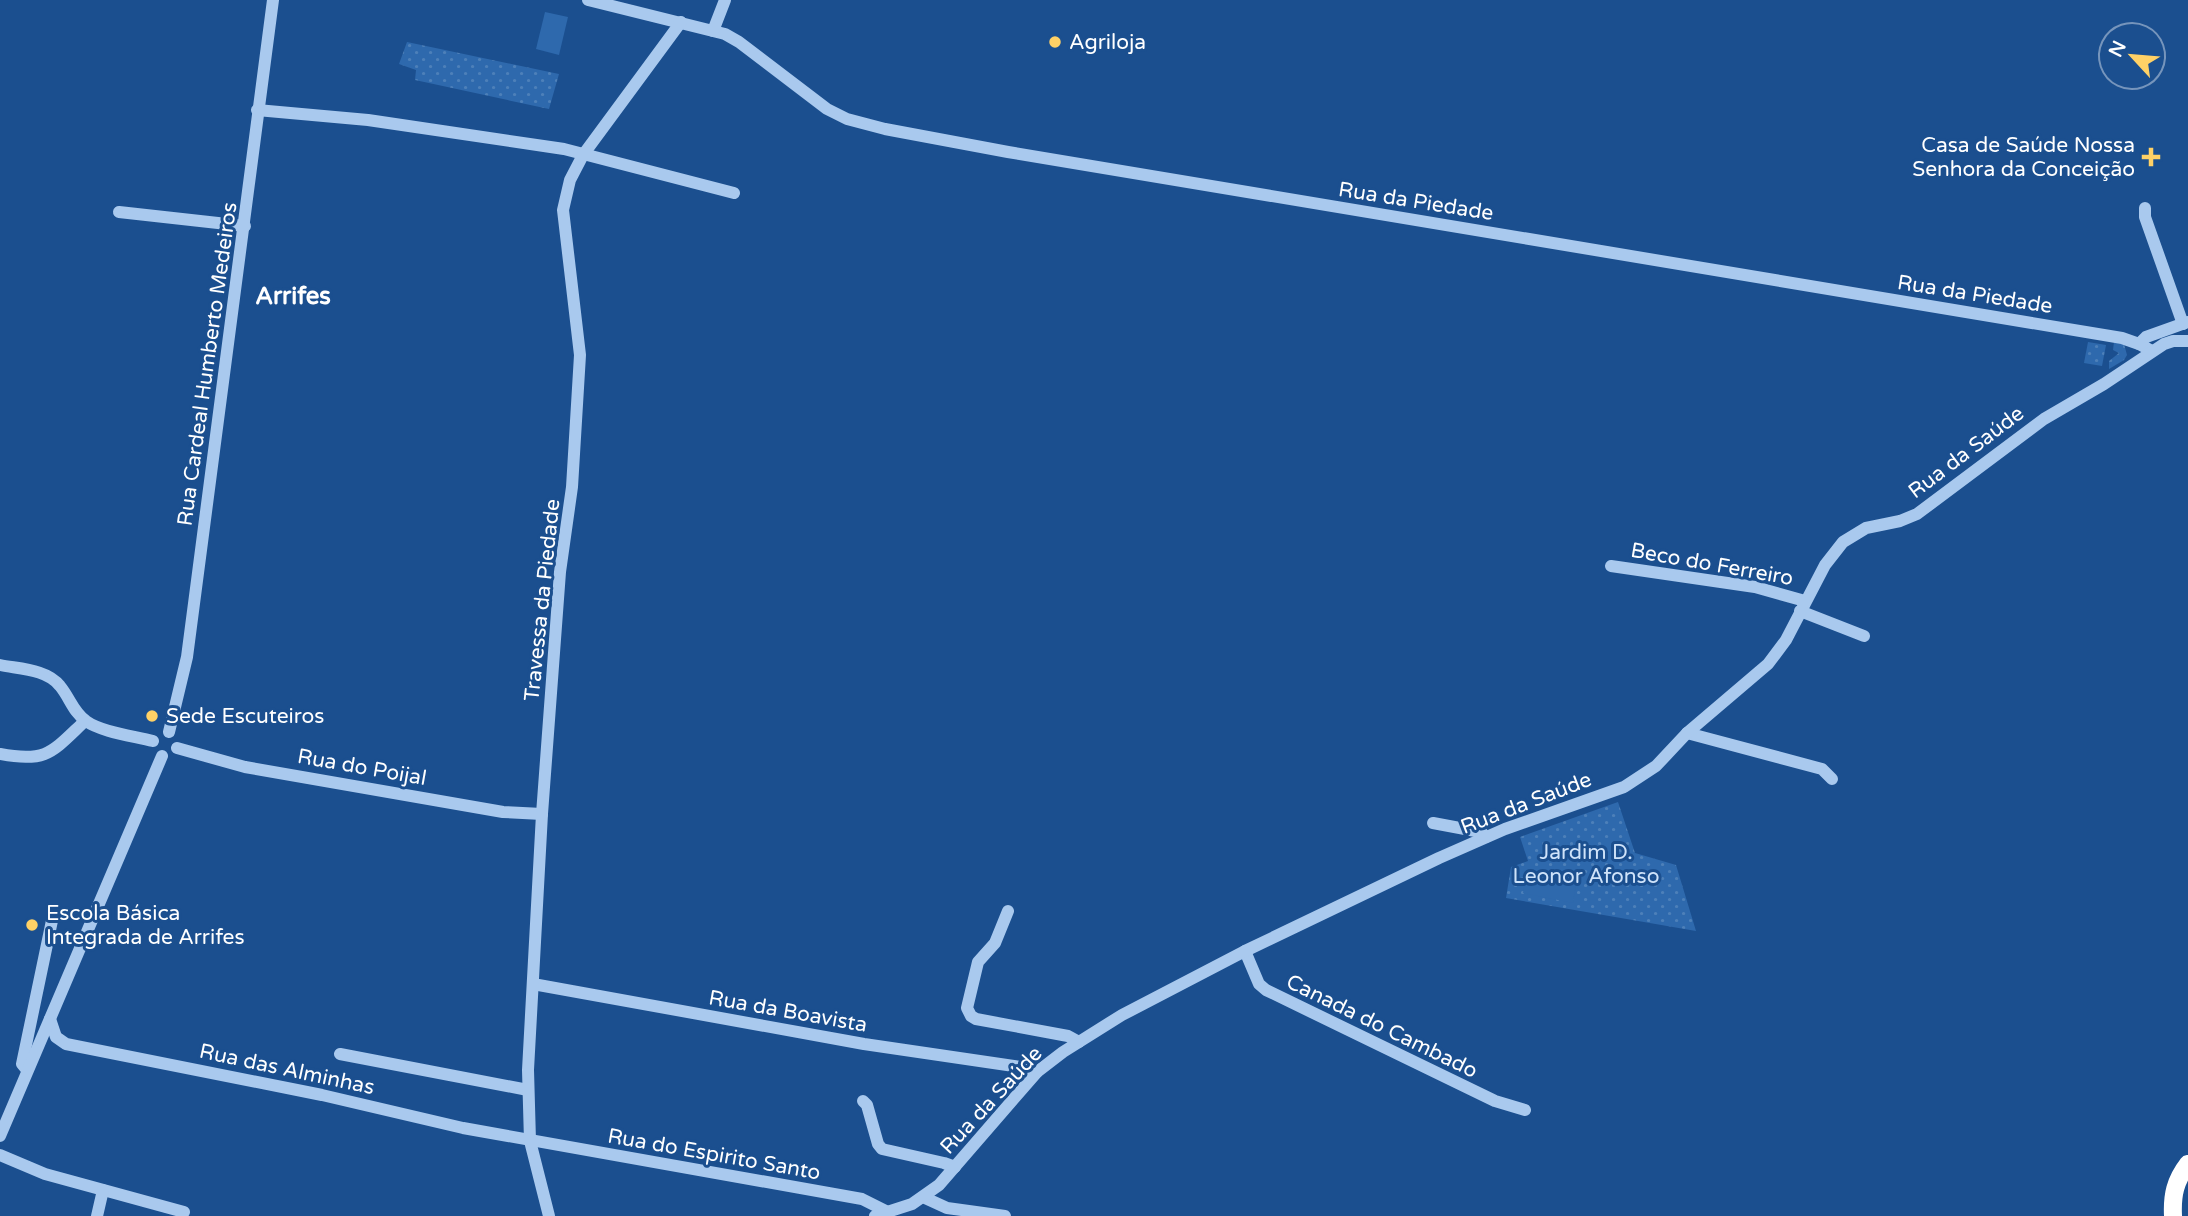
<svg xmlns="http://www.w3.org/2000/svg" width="2188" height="1216" viewBox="0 0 2188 1216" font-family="'Varela Round',sans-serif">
<defs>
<pattern id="grass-dots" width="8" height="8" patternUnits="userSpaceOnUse" patternTransform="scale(1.75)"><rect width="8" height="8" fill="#2e69ad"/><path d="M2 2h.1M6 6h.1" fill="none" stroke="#4d80b9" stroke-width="1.8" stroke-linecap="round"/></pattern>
</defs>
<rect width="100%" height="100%" fill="#1b4f8f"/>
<g fill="url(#grass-dots)">
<path d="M407,42L559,74L549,109L415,80L416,70L399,64Z"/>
<path d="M2088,342L2106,345L2102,366L2084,363Z"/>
<path d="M2114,342L2124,344L2127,355L2124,360L2109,369V361L2119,353L2113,350Z"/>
<path d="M1618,802L1635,853L1676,865L1696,931L1506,898L1511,867L1528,861L1520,837Z"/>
</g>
<g fill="#2e69ad">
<path d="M545,12L568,17L559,55L536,49Z"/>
<path d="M1528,869L1577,878L1573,903L1523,893Z"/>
</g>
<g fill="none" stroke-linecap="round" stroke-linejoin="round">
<g stroke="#a9c9ee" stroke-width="12">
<path d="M588,0L725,34L739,42L827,109L847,119L885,129L1008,152L2122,338L2139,344L2152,351"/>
<path d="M713,31L725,0"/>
<path d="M257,110L368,120L564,149L734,193"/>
<path d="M2145,208V217L2183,324"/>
<path d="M119,212L245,226"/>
<path d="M2139,344L2146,337L2188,322"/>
<path d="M1611,566L1755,587L1805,601"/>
<path d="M1800,611L1864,636"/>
<path d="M0,665C19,669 47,669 60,686C70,698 73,712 86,721C101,732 134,736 153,741"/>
<path d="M169,732L187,657L273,0"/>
<path d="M1687,733L1822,769L1832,779"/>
<path d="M177,748L245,767L503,812L542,814"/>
<path d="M0,754C47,763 52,752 85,721"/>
<path d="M1433,823L1481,832L1486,837"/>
<path d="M1008,911L995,943L978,962L967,1008L971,1016L976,1019L1068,1036L1079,1042"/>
<path d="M1245,951L1259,984L1266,990L1495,1101L1525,1110"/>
<path d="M533,984L864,1044L1027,1068L1037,1072"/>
<path d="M50,1019L56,1037L66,1044L322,1095L463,1128L862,1199L888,1212"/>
<path d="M340,1054L528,1090"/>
<path d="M27,1070L22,1064L54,911"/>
<path d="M863,1101L867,1105L878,1144L882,1149L944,1163L955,1167"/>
<path d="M0,1136L162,756"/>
<path d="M0,1155L45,1174L184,1212"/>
<path d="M923,1197L947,1208L1005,1216"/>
<path d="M97,1216L103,1190"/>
<path d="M549,1216L530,1141L528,1070L542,814L560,572L572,487L580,355L563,210L570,180L583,155L681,22"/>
<path d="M875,1216L912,1204L939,1185L1037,1072L1063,1052L1122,1015L1245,951L1439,858L1505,829L1624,787L1656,766L1687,733L1768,664L1786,640L1825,565L1843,542L1866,528L1900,521L1917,514L2044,419L2104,384L2164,344L2173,341H2188"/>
</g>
<path stroke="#fff" stroke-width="18" d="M2173,1216C2172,1195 2175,1181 2188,1164"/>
</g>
<g fill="#ffd166" stroke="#1b4f8f" stroke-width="2.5">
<circle cx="1055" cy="42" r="7"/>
<path d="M2147.5 146.5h7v7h7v7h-7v7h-7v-7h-7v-7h7z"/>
<circle cx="152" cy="716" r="7"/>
<circle cx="32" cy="925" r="7"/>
</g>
<g text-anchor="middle" stroke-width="6" stroke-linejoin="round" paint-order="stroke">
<g font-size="21" fill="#fff" stroke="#1b4f8f" text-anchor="start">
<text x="1069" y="49">Agriloja</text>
<text x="2135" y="152" text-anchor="end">Casa de Saúde Nossa<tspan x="2135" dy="24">Senhora da Conceição</tspan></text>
<text x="166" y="723">Sede Escuteiros</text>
<text x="46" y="920">Escola Básica<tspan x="46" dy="24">Integrada de Arrifes</tspan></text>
</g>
<g font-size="21" fill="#fff" stroke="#1b4f8f">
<text transform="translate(1416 201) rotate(9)" y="7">Rua da Piedade</text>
<text transform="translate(1975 294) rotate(9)" y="7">Rua da Piedade</text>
<text transform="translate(207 364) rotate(-82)" y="7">Rua Cardeal Humberto Medeiros</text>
<text transform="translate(1966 452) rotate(-37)" y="7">Rua da Saúde</text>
<text transform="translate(1712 564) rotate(10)" y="7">Beco do Ferreiro</text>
<text transform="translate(542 600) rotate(-84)" y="7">Travessa da Piedade</text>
<text transform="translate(362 767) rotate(10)" y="7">Rua do Poijal</text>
<text transform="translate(1526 803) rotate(-21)" y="7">Rua da Saúde</text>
<text transform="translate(788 1011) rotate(10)" y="7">Rua da Boavista</text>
<text transform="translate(1382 1026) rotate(26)" y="7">Canada do Cambado</text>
<text transform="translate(287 1069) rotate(12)" y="7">Rua das Alminhas</text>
<text transform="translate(991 1100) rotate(-47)" y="7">Rua da Saúde</text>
<text transform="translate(714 1154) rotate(10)" y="7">Rua do Espirito Santo</text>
</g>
<g font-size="21" fill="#cfe3fa" stroke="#1b4f8f">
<text x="1586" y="859">Jardim D.<tspan x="1586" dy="24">Leonor Afonso</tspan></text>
</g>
<g font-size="24" font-weight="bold" fill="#fff" stroke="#1b4f8f">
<text x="293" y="304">Arrifes</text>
</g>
</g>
<g transform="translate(2132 56) rotate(296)"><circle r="33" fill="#1b4f8f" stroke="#7695bc" stroke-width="2"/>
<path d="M0-5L12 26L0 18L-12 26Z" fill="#ffd166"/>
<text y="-10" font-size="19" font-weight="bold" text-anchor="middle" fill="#ffffff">N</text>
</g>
</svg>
